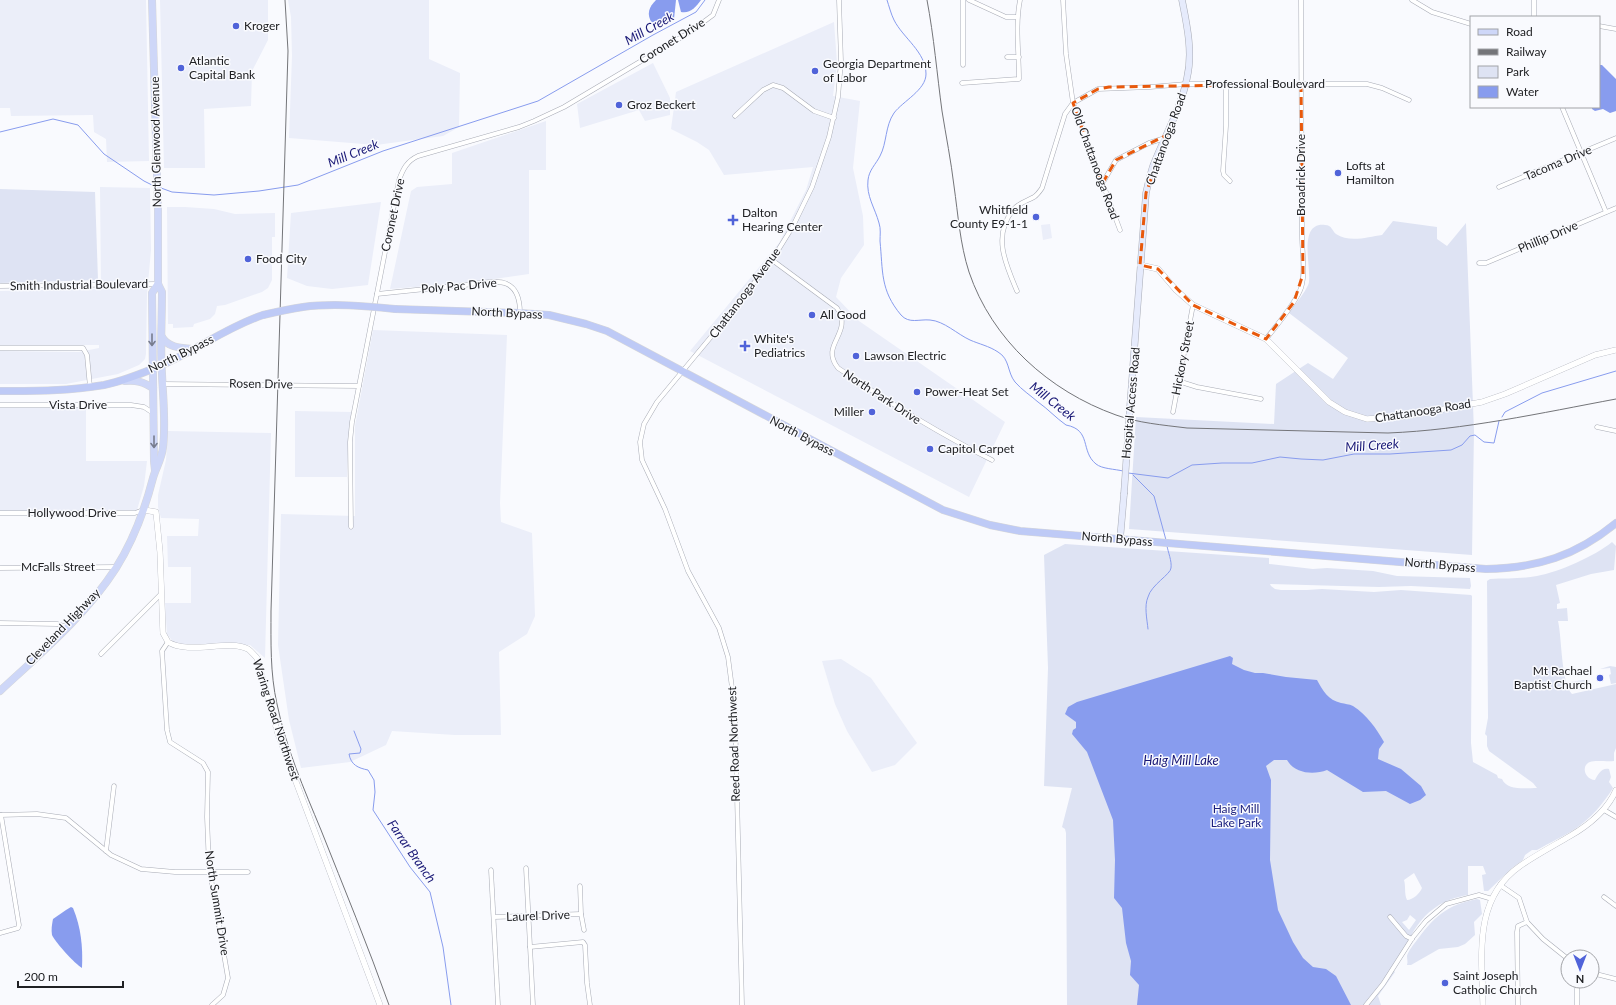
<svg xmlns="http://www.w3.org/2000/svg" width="1616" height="1005" viewBox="0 0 1616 1005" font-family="Lato,sans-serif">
<rect width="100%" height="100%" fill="#f9fafe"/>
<g fill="#ebeef9">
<path d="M0,0H146L149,161L107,162L106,139L94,132L93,115L11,116L10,108H0Z"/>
<path d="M160,0H268V40L252,71L251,106L204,109L205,168H164Z"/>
<path d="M288,0H429V59L460,73L459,127L443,136L376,145L289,138L292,56L291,17Z"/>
<path d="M834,22L837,63L833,96L860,101L853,168L863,216L864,245L841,278L836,297L859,321L1005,422L969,497L690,351L779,243L806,190L813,167L724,175L709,150L697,142L671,129L676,92Z"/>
<path d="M653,63L670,98V115L645,121L639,110L580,128L577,104Z"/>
<path d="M546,121V170H529V274L465,283L390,289L411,191L417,187L452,184V153Z"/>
<path d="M100,187L150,188L151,250L147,294L146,354L145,359L139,365L118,374L66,384H0V351L79,352L99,348V345H0V291L101,289Z"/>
<path d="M381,202L368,285L332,289L307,286L287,278L291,213Z"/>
<path d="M167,207H185L214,209L235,214L275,213V237H272V280L268,288L262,292L225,305L217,306L215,314L210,319L194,324L193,327L173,328V324H168Z"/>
<path d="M1050,224L1052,238L1043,240L1041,225Z"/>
<path d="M373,330L507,335L500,503L501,522L532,533L535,616L527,634L499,652L501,735H455L392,731L386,745L350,762L301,768L289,720L278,645L281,514L355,516V426Z"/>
<path d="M0,408H86V461H147L144,486L137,510L0,511Z"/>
<path d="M295,411L352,412L348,441L347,477H295Z"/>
<path d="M168,431L271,433L265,658L250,645L178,644L174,643L167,634L165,603H191V567H168L167,536H198L199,519L161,518L158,507V495L166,460Z"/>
<path d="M841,659L871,678L917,743L895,765L872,772L847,731L835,704L822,661Z"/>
</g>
<g fill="#dee3f3" fill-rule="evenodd">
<path d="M0,189L95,192L98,280L0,283Z"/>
<path d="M1393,221L1437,227V239L1447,246L1466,223L1474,431L1472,555L1129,529L1136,417L1274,424L1276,384L1308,363L1333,379L1348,358L1289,313C1294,306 1308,289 1309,282C1311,265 1298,222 1325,225C1332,225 1332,231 1336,234C1349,243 1368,237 1382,235Z"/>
<path d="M1612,542L1616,546L1614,570L1591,574L1556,585L1560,603L1557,604V609L1567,608L1568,621H1558C1562,638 1561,683 1572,694L1616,684V748L1614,753V761C1608,762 1595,760 1590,762C1581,765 1584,779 1595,780C1598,774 1602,767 1609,769L1611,777L1609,782L1613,788C1603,804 1591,818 1575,829C1564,836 1549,843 1537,850H1532L1525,855L1523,860L1512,868L1488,891H1484L1482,875L1486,874L1483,866H1468V895C1443,899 1425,911 1412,934L1413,936L1393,970L1395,972L1378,996L1381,1005H1067L1066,833L1065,829L1062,827L1072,788L1044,786L1048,668L1044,555L1065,544L1269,558V564L1313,569L1327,568L1373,571L1397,576L1470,578L1471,586L1470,589L1411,586L1379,587L1270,584L1271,586L1275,589L1281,590H1307L1322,589L1374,592L1401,590L1471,595L1472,596L1471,743L1473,762L1497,775L1498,778L1502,779C1507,791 1526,788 1537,788L1533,783L1489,751L1487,746V736L1485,734L1488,718L1487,581L1490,579C1506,578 1521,579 1537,576C1559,572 1595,556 1612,542ZM1414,873L1422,888C1420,893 1413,900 1407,900C1404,893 1406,887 1404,880ZM1410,915L1416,920L1409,930L1402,922L1407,920Z"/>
<path d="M1610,666L1616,667V683L1611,684L1609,675L1611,674L1610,668L1600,669Z"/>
<path d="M1583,680H1589L1591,688L1573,690L1571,682Z"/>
<path d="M1477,899L1480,900L1482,914L1474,922L1475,935L1465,944L1458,947L1439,949L1411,965H1407C1408,962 1407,959 1407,956C1408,951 1414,944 1417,940C1435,916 1447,905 1477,899Z"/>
</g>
<g fill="#889cee">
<path d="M656,0H676L674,19C667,24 661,27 652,23C646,14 649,7 656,0Z"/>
<path d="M678,0H701C696,7 690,14 681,12Z"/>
<path d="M1599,65H1602L1616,79V111L1610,113L1603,109L1595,111L1592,109V107H1599Z"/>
<path d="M1230,656L1233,658L1232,664L1244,670L1255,673H1263L1286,677L1317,680C1323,691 1328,700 1341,703C1345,704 1349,704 1353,706C1367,715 1376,728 1384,742L1379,749L1378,759L1401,769L1421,786L1426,795L1420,800L1410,804L1386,791L1363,792L1327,770C1314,775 1295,774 1287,760H1274L1266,766L1271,780L1270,860L1278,910L1293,942L1303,958L1313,967L1326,969L1336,976L1351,1005H1137L1139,985L1130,975L1131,961L1126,943L1122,908L1114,898L1115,860L1113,820L1087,752L1072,734L1073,730L1076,728V722L1065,714L1068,707L1077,702Z"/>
<path d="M71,907L73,908C81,927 83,947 82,968C75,964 55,942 52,935C51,930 52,924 53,919L66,910Z"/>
</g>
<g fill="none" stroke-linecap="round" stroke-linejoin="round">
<g stroke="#889cee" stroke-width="1">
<path d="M887,0C889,6 891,14 894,20C903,38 926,52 926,74C926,90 903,101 894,113C885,126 887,143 880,156C876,164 869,170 868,180C866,196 875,208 879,223C881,229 880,235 880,241C883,271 880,290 901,315C909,324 919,319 930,320C944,321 957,334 970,340C979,344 989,346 998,352C1010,359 1007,372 1015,382C1022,390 1030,395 1038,402C1048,409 1056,418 1066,425C1092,430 1080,451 1096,464C1102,469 1115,469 1123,471"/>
<path d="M0,132L53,119L78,125L104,154L144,181L154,186"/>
<path d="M161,188L172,192L214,195L259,191L298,185L383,151L538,101L653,35L696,12L705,0"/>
<path d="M1502,417L1505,412L1542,393L1616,371"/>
<path d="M1128,473L1168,478L1192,465L1222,463H1252L1280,457L1301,459L1323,460L1354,454H1390L1451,450L1462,445L1470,436L1475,435L1484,442L1494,443L1499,421"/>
<path d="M1133,475L1154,496L1166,540"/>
<path d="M1148,629C1147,619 1144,606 1148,597C1151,585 1171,574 1171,568C1172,561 1168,552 1167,546"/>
<path d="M354,731L361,749L360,753L349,754C351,765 358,768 368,770L374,780L375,792L373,810L410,867L430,892L443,947L451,1005"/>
</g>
<g stroke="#a8abb5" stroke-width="5">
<g id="minor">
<path d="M963,0V65"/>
<path d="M969,0L1006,17H1017"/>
<path d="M1063,0L1066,54L1073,103L1120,230"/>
<path d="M1412,0L1432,12L1471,24"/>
<path d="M1534,17V0"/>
<path d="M1599,26L1616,29"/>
<path d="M1007,57H1019"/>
<path d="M962,83L1019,79C1019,52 1015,26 1020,0"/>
<path d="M1226,85V126L1223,171L1224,175L1230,181"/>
<path d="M1562,107L1606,212"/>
<path d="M735,116L763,90L773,85L783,88L814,111L834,118"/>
<path d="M1102,184L1116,160L1149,143L1165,138"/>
<path d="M1499,187L1616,138"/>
<path d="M772,260L837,308C854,334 819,344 838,368C888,402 938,433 992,460"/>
<path d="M1479,263H1486L1616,208"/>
<path d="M0,286L157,284"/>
<path d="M1017,291C1006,265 992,236 1013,210C1018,203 1027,201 1034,197C1037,195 1040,191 1042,188L1065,114L1073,103L1098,89L1150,87L1186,84H1367L1382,88L1409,100"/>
<path d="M377,294C406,291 435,288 464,285C474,284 497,279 507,284C518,289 520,302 520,313"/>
<path d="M1266,339C1276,326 1296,303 1301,288C1306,272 1302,253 1302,236L1301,0"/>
<path d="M0,348H83L87,355L90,387"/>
<path d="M1178,381L1197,387L1261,399"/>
<path d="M163,384L359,386"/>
<path d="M0,405H131L144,407L153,413"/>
<path d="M1173,412L1193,305"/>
<path d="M1597,427L1616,431"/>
<path d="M0,513H135L143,510"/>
<path d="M351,527L350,442L352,422L399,180C403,169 407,161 418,156L519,127L534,121L564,107L690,32L713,15L719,0"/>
<path d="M0,568L116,567"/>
<path d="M0,623L57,624L67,627"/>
<path d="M168,642L162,651L167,730L170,742L203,763L208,772L207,817L209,867L228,978L223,995L212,1005"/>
<path d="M101,654L161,594"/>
<path d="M1604,810L1616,817"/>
<path d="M0,815L37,814L66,818L111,855L141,869L175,872H248"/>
<path d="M106,851L114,786"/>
<path d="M526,868L533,1005"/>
<path d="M491,870L498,1005"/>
<path d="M1500,885L1519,898L1527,922L1543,939L1568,959"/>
<path d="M580,886L581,914L584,930"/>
<path d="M1604,897L1616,906"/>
<path d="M494,917L581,914"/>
<path d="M1390,917L1406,936L1412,939"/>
<path d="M0,933L18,928L19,925L1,815"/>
<path d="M530,947L583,942L585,945L587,983L590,1005"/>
<path d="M1592,973L1616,979"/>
<path d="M742,1005L735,711L728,657L719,628L688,571L665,509L642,460L640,442L644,424L657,402L720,326L772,260L793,226L812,187L829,137L838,97L841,61L839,0"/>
<path d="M1366,1005L1383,984L1413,937L1426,921L1446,904L1479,895L1492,899"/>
<path d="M1518,1005L1517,932L1518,926L1527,922"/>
<path d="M1577,1005V989L1579,981"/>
</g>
</g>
<g stroke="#a8abb5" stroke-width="6">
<g id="tertiary">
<path d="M1140,265L1158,269L1176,290L1193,305L1266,339L1329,402L1345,412L1367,419L1406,416L1482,402L1505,394L1595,355L1616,350"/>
<path d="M144,510L156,512L160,552L163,633L168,642C189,655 228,639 248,649C251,651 254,655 257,658L278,734L380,1005"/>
<path d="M1483,1005C1482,955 1473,899 1520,866C1536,855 1553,846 1570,836C1589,825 1607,811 1616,790"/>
</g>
</g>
<g stroke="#a8abb5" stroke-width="7">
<g id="secondary">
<path d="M1130,407L1146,193C1148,184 1150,175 1153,166C1164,137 1181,109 1187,78C1193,53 1187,25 1182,0"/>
<path d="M1120,540L1124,494"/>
</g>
</g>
<g stroke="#d7d7d8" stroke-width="8">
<g id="primary">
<path d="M162,337C168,348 182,348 193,349"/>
<path d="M125,381C137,380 143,382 153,388"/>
<path d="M155,470L154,461L152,293L158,284"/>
<path d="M0,691C41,653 86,615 116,568C133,541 145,509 153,478C156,467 162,459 163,447C166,423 163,398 162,374C160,347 162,319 162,292L158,284V210L152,0"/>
</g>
</g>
<g stroke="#d7d7d8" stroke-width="8">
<g id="trunk">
<path d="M395,309L520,313L549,315L586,324L607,331L943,510L990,525L1020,531L1486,569C1537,568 1576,556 1616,523"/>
<path d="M0,391C35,391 70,391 104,385C124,381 143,373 162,365C197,350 227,327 263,315"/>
</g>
</g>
<use href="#minor" stroke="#fff" stroke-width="4"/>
<use href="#tertiary" stroke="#fff" stroke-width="5.5"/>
<use href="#secondary" stroke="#e6ebfc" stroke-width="6"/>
<use href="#primary" stroke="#ced7f8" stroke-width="7"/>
<use href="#trunk" stroke="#becaf6" stroke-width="7"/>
<g stroke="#747579" stroke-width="1">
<path d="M285,0L288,51L271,611C271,642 270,673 277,704C286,748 304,789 321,830C344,888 368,946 389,1005"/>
<path d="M927,0C934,37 937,74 942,111C946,136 951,161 954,186C958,214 960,244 969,272C992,340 1049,391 1116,415C1138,423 1163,425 1187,428L1388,433C1464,430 1541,413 1616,399"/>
</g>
<g stroke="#a8abb5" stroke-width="7" stroke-linecap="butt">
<path id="secondary-bridge" d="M1124,494L1130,407"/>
</g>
<g stroke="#d7d7d8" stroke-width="8" stroke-linecap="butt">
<path id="trunk-bridge" d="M263,315C276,312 289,309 303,307C333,303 365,306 395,309"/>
</g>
<use href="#secondary-bridge" stroke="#e6ebfc" stroke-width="6"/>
<use href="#trunk-bridge" stroke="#becaf6" stroke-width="7"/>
</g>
<defs><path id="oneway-shaft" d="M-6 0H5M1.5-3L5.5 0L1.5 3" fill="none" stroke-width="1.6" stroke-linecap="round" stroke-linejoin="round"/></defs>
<g stroke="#777c8e">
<use href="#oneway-shaft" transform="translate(152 340) rotate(90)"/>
<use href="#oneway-shaft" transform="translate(154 442) rotate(90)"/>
</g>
<path fill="none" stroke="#e8590c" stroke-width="3" stroke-dasharray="8 5" stroke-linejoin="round" d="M1301,84L1303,274L1294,302L1266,339L1193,305L1158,269L1140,265L1146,193L1167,135L1116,160L1102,184L1073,103L1098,89L1109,87Z"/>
<g fill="#5063d9" stroke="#f9fafe" stroke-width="1.5">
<circle cx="236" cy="26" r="4"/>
<circle cx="181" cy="68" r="4"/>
<circle cx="815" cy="71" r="4"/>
<circle cx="619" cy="105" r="4"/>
<circle cx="1338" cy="173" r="4"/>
<circle cx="1036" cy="217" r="4"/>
<path d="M731 214h4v4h4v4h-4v4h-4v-4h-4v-4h4z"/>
<circle cx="248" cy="259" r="4"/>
<circle cx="812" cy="315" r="4"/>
<path d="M743 340h4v4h4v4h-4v4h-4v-4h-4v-4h4z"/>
<circle cx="856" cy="356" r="4"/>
<circle cx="917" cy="392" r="4"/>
<circle cx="872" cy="412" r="4"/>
<circle cx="930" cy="449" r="4"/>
<circle cx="1600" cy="678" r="4"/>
<circle cx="1445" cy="983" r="4"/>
</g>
<g text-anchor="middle" stroke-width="3" stroke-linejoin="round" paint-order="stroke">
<g font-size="12" fill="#202124" stroke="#f9fafe" text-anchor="start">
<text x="244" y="30">Kroger</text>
<text x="189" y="65">Atlantic<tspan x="189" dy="14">Capital Bank</tspan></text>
<text x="823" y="68">Georgia Department<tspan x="823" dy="14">of Labor</tspan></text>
<text x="627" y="109">Groz Beckert</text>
<text x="1346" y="170">Lofts at<tspan x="1346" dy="14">Hamilton</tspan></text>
<text x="1028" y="214" text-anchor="end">Whitfield<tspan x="1028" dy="14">County E9-1-1</tspan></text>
<text x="742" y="217">Dalton<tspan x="742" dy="14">Hearing Center</tspan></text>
<text x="256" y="263">Food City</text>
<text x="820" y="319">All Good</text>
<text x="754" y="343">White's<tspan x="754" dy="14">Pediatrics</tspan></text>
<text x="864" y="360">Lawson Electric</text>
<text x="925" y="396">Power-Heat Set</text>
<text x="864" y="416" text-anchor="end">Miller</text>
<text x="938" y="453">Capitol Carpet</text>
<text x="1592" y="675" text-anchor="end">Mt Rachael<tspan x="1592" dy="14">Baptist Church</tspan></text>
<text x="1453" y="980">Saint Joseph<tspan x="1453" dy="14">Catholic Church</tspan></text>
</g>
<g font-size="12" fill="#202124" stroke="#f9fafe">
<text transform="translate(672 41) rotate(-32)" y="4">Coronet Drive</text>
<text x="1265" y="88">Professional Boulevard</text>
<text transform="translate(1166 139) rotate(-70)" y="4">Chattanooga Road</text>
<text transform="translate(156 142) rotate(-91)" y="4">North Glenwood Avenue</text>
<text transform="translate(1095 163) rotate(70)" y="4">Old Chattanooga Road</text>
<text transform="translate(1558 163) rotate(-23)" y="4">Tacoma Drive</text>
<text transform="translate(1301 175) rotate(-90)" y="4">Broadrick Drive</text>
<text transform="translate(393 215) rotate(-78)" y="4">Coronet Drive</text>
<text transform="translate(1548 237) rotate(-23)" y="4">Phillip Drive</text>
<text transform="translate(79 285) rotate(-1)" y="4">Smith Industrial Boulevard</text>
<text transform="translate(459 286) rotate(-5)" y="4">Poly Pac Drive</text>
<text transform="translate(745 293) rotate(-53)" y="4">Chattanooga Avenue</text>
<text transform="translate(507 313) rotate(3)" y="4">North Bypass</text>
<text transform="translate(181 354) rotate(-26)" y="4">North Bypass</text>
<text transform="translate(1183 358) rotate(-79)" y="4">Hickory Street</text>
<text transform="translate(261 384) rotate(1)" y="4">Rosen Drive</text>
<text transform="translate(882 397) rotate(33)" y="4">North Park Drive</text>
<text transform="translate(1131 403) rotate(-85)" y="4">Hospital Access Road</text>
<text x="78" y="409">Vista Drive</text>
<text transform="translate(1423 411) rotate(-9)" y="4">Chattanooga Road</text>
<text transform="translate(802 436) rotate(28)" y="4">North Bypass</text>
<text x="72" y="517">Hollywood Drive</text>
<text transform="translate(1117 539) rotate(5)" y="4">North Bypass</text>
<text transform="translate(1440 565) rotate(5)" y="4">North Bypass</text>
<text x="58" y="571">McFalls Street</text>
<text transform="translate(63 627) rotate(-46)" y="4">Cleveland Highway</text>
<text transform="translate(276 720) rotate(72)" y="4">Waring Road Northwest</text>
<text transform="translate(734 744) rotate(-92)" y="4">Reed Road Northwest</text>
<text transform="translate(217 903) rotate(81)" y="4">North Summit Drive</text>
<text transform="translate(538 916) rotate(-2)" y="4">Laurel Drive</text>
</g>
<g font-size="12" fill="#1d217e" stroke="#f9fafe">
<text x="1236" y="813">Haig Mill<tspan x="1236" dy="14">Lake Park</tspan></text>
</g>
<g font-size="13" font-style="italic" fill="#191876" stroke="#f9fafe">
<text transform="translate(649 28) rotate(-29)" y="5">Mill Creek</text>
<text transform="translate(353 153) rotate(-22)" y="5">Mill Creek</text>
<text transform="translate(1053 401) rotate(38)" y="5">Mill Creek</text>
<text transform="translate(1372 445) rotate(-4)" y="5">Mill Creek</text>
<text x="1181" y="765">Haig Mill Lake</text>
<text transform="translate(412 851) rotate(55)" y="5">Farrar Branch</text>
</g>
</g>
<rect x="1470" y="16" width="130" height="92" fill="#f9fafe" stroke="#a2a3a7"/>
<rect x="1478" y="29" width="20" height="6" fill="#ced7f8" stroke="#a2a3a7"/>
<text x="1506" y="36" font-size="12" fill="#202124">Road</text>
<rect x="1478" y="49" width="20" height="6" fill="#747579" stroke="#a2a3a7"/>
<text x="1506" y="56" font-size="12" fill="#202124">Railway</text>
<rect x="1478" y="66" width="20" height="12" fill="#dee3f3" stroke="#a2a3a7"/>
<text x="1506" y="76" font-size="12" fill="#202124">Park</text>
<rect x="1478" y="86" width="20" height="12" fill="#889cee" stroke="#a2a3a7"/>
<text x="1506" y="96" font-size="12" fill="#202124">Water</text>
<g transform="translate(1580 969) rotate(180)"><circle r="19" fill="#f9fafe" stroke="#a2a3a7"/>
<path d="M0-3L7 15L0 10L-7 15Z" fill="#5063d9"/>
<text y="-6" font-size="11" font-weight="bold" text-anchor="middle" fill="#202124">N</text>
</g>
<path d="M18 981v6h105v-6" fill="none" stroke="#202124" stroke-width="2"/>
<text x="24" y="981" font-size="12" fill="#202124" stroke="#f9fafe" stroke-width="3" paint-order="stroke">200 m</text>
</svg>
